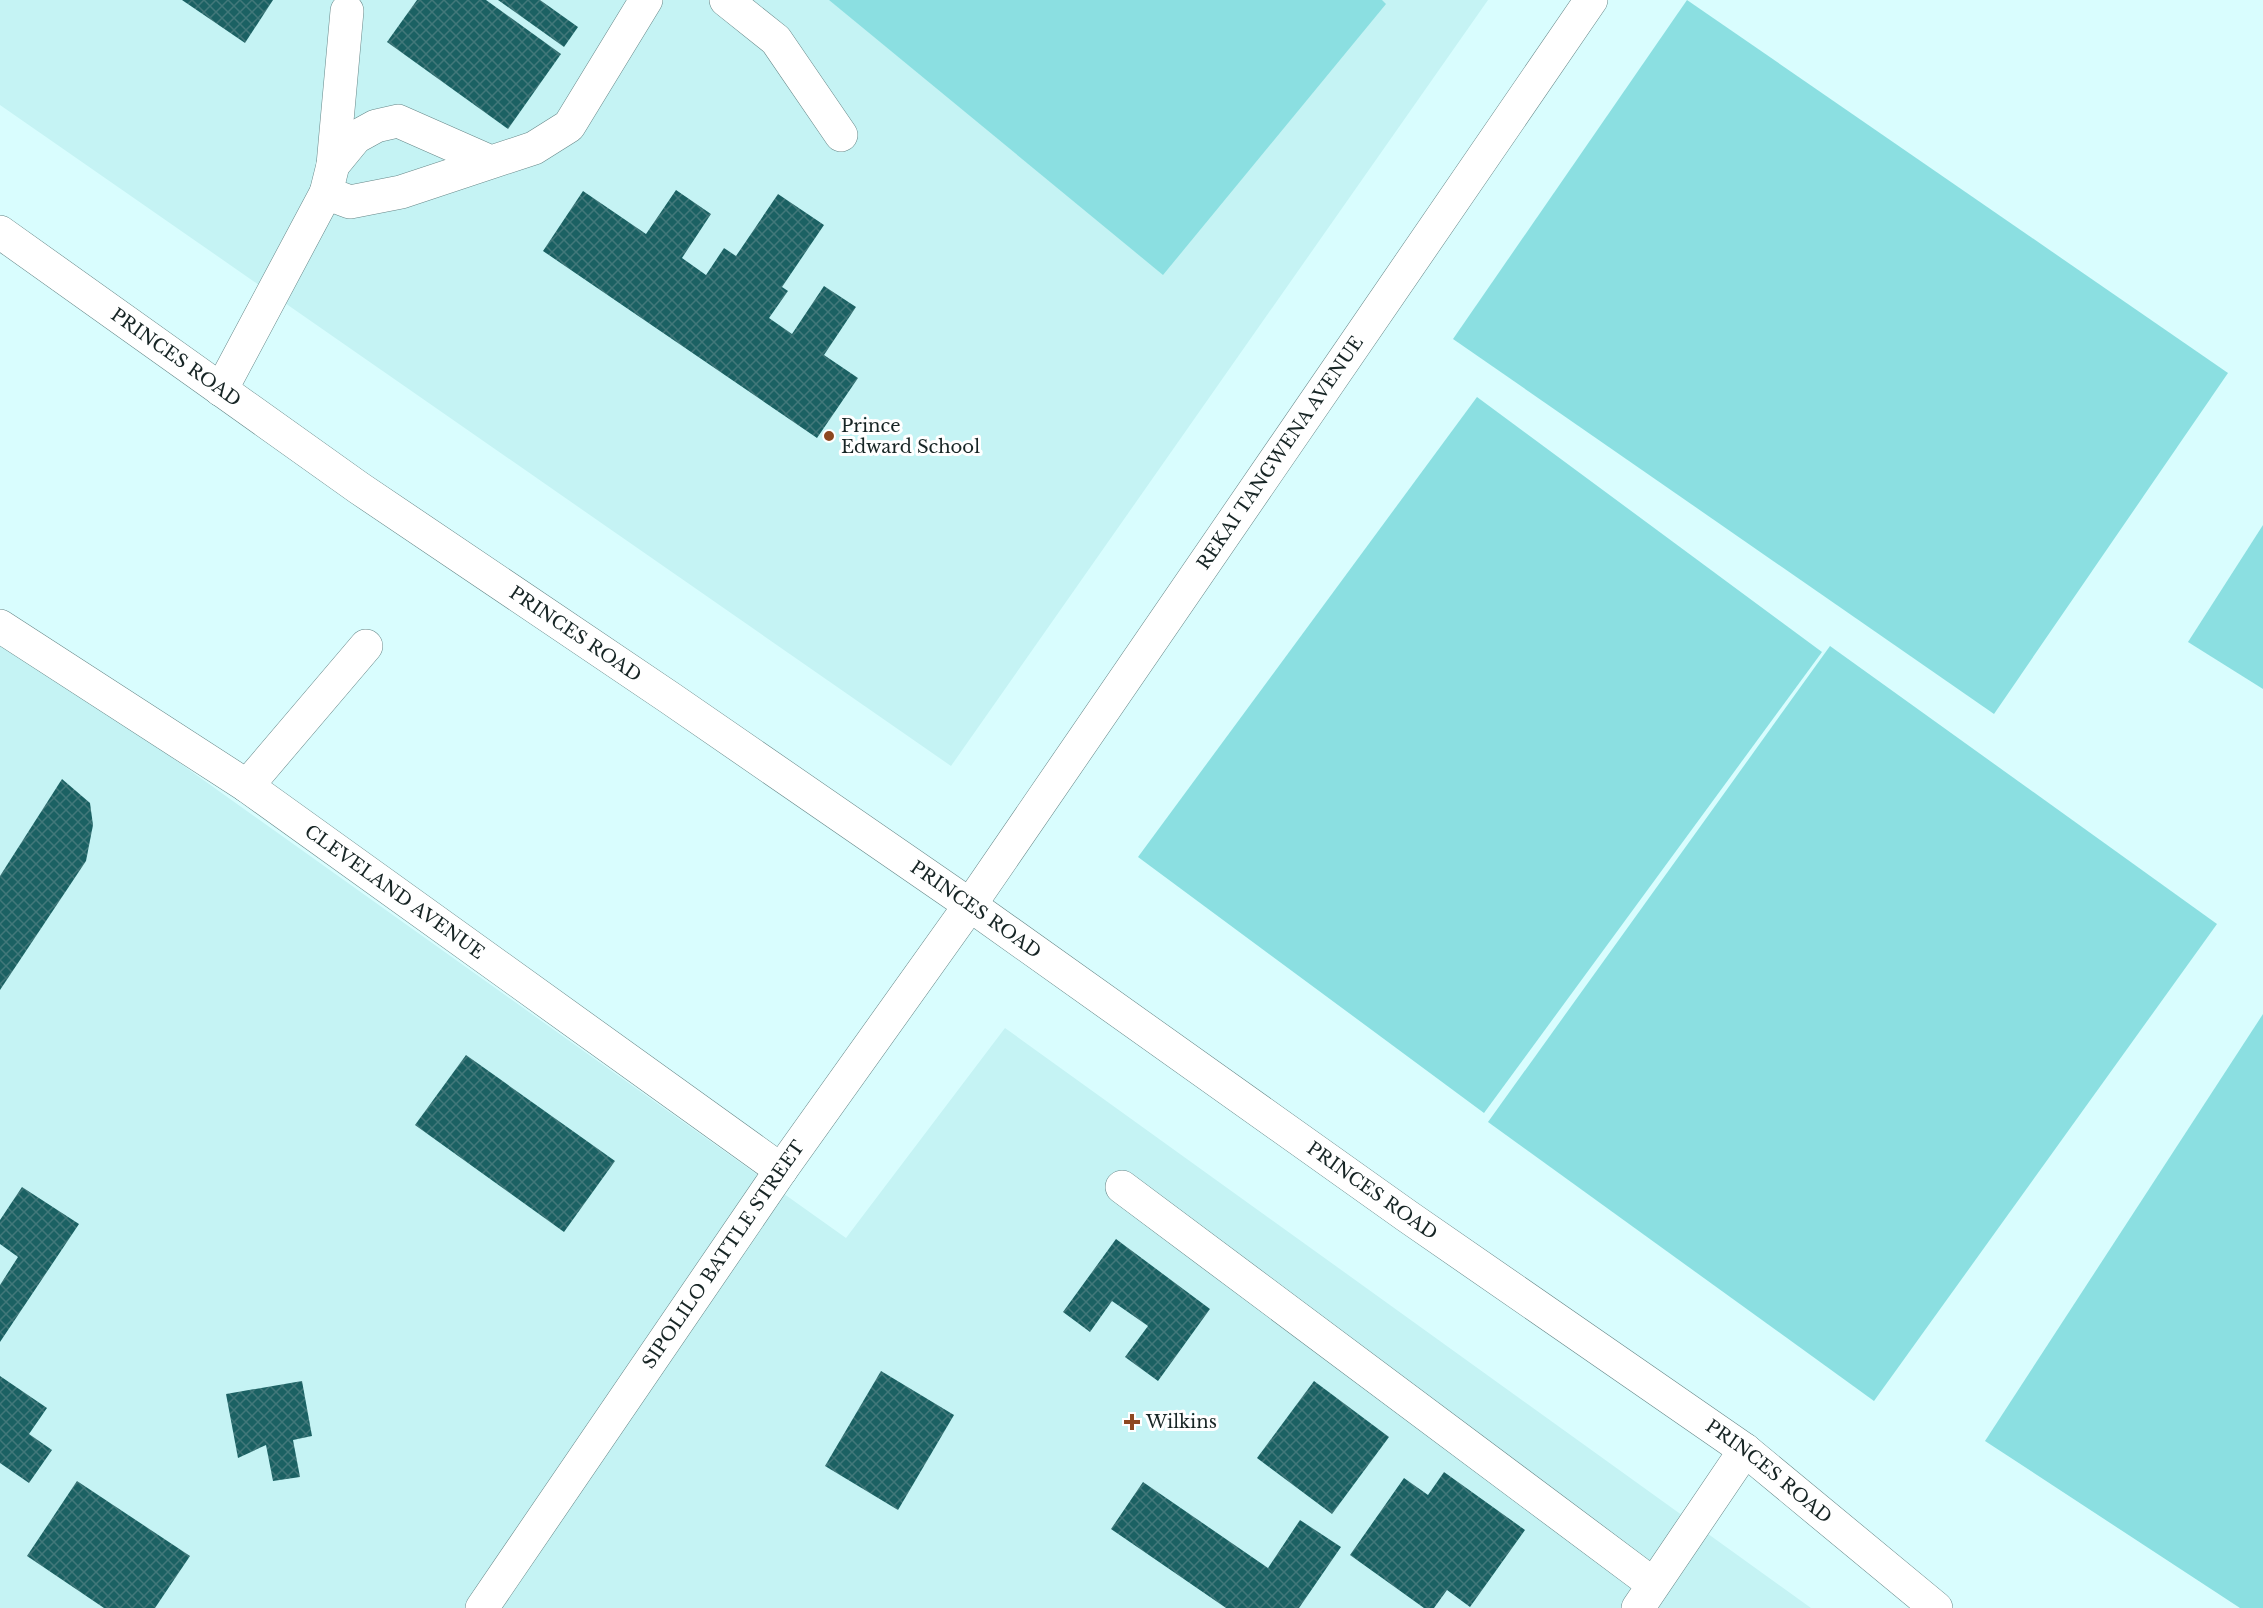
<svg xmlns="http://www.w3.org/2000/svg" width="2263" height="1608" viewBox="0 0 2263 1608" font-family="'Libre Baskerville',serif">
<defs>
<pattern id="building-cross-hatch" width="8" height="8" patternUnits="userSpaceOnUse" patternTransform="scale(1.5)"><rect width="8" height="8" fill="#1b6163"/><path d="M0 0l8 8M0 8l8-8" fill="none" stroke="#42787a"/></pattern>
</defs>
<rect width="100%" height="100%" fill="#d9fdfe"/>
<g fill="#c5f3f4">
<path d="M0,0H1488L951,766L0,105Z"/>
<path d="M0,635L846,1238L1005,1028L1811,1608H0Z"/>
</g>
<g fill="#8bdfe1">
<path d="M829,0H1382L1386,4L1163,275Z"/>
<path d="M1687,0L2228,373L1994,714L1453,339Z"/>
<path d="M1477,397L1822,652L1484,1113L1138,857Z"/>
<path d="M2263,525V689L2188,642Z"/>
<path d="M1830,646L2217,924L1874,1401L1488,1122Z"/>
<path d="M2263,1014V1608H2240L1985,1441Z"/>
</g>
<g fill="url(#building-cross-hatch)">
<path d="M182,0H273L245,43Z"/>
<path d="M417,0H486L561,54L508,129L387,42Z"/>
<path d="M498,0H540L578,27L564,47Z"/>
<path d="M676,190L711,214L682,258L706,275L724,248L736,256L778,194L824,225L782,287L788,291L769,318L792,334L824,286L856,307L824,355L858,378L817,438L543,251L583,191L646,234Z"/>
<path d="M62,779L90,803L93,825L86,861L0,990V876Z"/>
<path d="M466,1055L615,1161L564,1232L415,1125Z"/>
<path d="M22,1187L79,1224L0,1342V1285L18,1257L0,1244V1220Z"/>
<path d="M1116,1239L1210,1309L1158,1381L1125,1357L1148,1326L1112,1301L1090,1332L1063,1312Z"/>
<path d="M881,1371L954,1415L898,1510L825,1466Z"/>
<path d="M0,1376L47,1408L29,1434L52,1450L29,1483L0,1463Z"/>
<path d="M302,1381L312,1436L293,1440L300,1477L273,1481L266,1445L238,1458L226,1394Z"/>
<path d="M1314,1381L1389,1437L1332,1514L1257,1458Z"/>
<path d="M1444,1472L1525,1530L1470,1607L1447,1590L1434,1608H1424L1350,1555L1404,1478L1428,1495Z"/>
<path d="M77,1481L190,1556L155,1608H104L27,1556Z"/>
<path d="M1143,1482L1268,1568L1300,1520L1341,1547L1299,1608H1226L1111,1529Z"/>
</g>
<g fill="none" stroke-linecap="round" stroke-linejoin="round">
<g stroke="#668788" stroke-width="34">
<g id="minor">
<path d="M726,0L776,40L841,135"/>
<path d="M491,162L398,121L376,126L356,137L333,165L326,193L350,202L401,192L534,148L569,126L646,0"/>
<path d="M333,165L347,11"/>
<path d="M221,390L326,193"/>
<path id="s1" d="M0,626L247,786L781,1170"/>
<path d="M247,786L366,646"/>
<path d="M1122,1187L1653,1584"/>
<path d="M1638,1608L1745,1450"/>
</g>
</g>
<g stroke="#668788" stroke-width="34">
<g id="major">
<path id="s2" d="M0,232L359,488L670,698L970,905L1407,1216L1745,1450L1936,1608"/>
<path id="s3" d="M482,1608L781,1170L970,905L1591,0"/>
</g>
</g>
<use href="#minor" stroke="#fff" stroke-width="33"/>
<use href="#major" stroke="#fff" stroke-width="33"/>
</g>
<g fill="#8d4820" stroke="#fff" stroke-width="2">
<circle cx="829" cy="436" r="6"/>
<path d="M1129 1413h6v6h6v6h-6v6h-6v-6h-6v-6h6z"/>
</g>
<g text-anchor="middle" stroke-width="6" stroke-linejoin="round" paint-order="stroke">
<g font-size="18" fill="#172525" stroke="#fff">
<text dy="6" stroke="none"><textPath href="#s2" startOffset="216">PRINCES ROAD</textPath></text>
<text dy="6" stroke="none"><textPath href="#s3" startOffset="1404">REKAI TANGWENA AVENUE</textPath></text>
<text dy="6" stroke="none"><textPath href="#s2" startOffset="702">PRINCES ROAD</textPath></text>
<text dy="6" stroke="none"><textPath href="#s1" startOffset="476">CLEVELAND AVENUE</textPath></text>
<text dy="6" stroke="none"><textPath href="#s2" startOffset="1188">PRINCES ROAD</textPath></text>
<text dy="6" stroke="none"><textPath href="#s2" startOffset="1674">PRINCES ROAD</textPath></text>
<text dy="6" stroke="none"><textPath href="#s3" startOffset="428">SIPOLILO BATTLE STREET</textPath></text>
<text dy="6" stroke="none"><textPath href="#s2" startOffset="2160">PRINCES ROAD</textPath></text>
</g>
<g font-size="18" fill="#172525" stroke="#fff" text-anchor="start">
<text x="841" y="432">Prince<tspan x="841" dy="21">Edward School</tspan></text>
<text x="1146" y="1428">Wilkins</text>
</g>
</g>
</svg>
